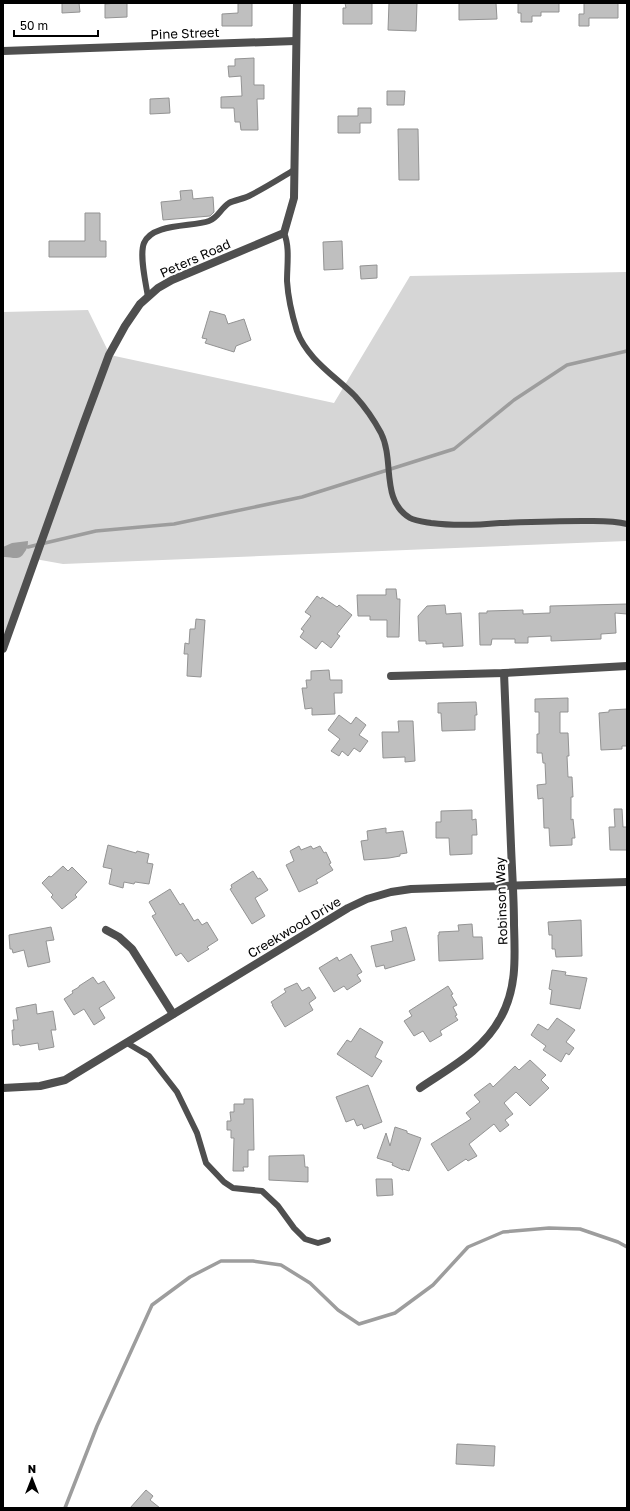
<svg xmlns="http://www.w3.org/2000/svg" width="630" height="1511" viewBox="0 0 630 1511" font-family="'Golos Text',sans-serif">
<rect width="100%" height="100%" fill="#fff"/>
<path fill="#d6d6d6" d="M627,272V541L63,564L35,559L3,649V312L88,310L110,355L334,403L410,276Z"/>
<path fill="#9d9d9d" d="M28,541C28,546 27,549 24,553C19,562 11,556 3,557V547L12,543Z"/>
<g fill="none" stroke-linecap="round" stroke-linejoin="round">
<g stroke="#9d9d9d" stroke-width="3.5">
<path d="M28,547L96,531L174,524L302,497L454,449L514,400L567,365L627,351"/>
<path d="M65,1508L97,1426L152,1305L190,1277L221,1261H253L281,1265L310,1283L338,1310L359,1324L395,1313L433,1285L468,1247L503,1232L549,1228L580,1229L618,1242L627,1247"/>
</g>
</g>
<g fill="#bfbfbf" stroke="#939393">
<path d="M62,3H79L80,12L62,13Z"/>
<path d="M117,3H127V17L105,18V4Z"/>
<path d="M238,3H252V26H222V14L238,13Z"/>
<path d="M345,3H372V24H343V8H346Z"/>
<path d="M389,3H417L416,31L388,30Z"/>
<path d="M459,3H496L497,19L459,20Z"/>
<path d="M518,3H559V12H541V16H532V22H521V13H518Z"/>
<path d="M584,3H618V18H589V26H579V14H584Z"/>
<path d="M254,58V85H264V99H257L258,130H241L240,122H235L234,108H221V97L242,96L241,76L229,77L228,66H235V59Z"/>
<path d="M387,91H405L404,105H387Z"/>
<path d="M169,98L170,113L150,114V99Z"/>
<path d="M358,108H371V123H360V133H338V116H358Z"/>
<path d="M398,129H418L419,180H399Z"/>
<path d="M192,190L193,199L213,197L214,212L210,216L163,220L161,202L181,200L180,191Z"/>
<path d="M85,213H100V241H106V257H49V241H85Z"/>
<path d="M342,241L343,269L324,270L323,242Z"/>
<path d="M377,265V278L361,279L360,266Z"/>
<path d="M210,311L225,315L228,324L244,319L251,340L236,346L234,352L205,343L207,339L202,338Z"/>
<path d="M386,589H396L397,599H400L399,637H387V620H370V616H358L357,595H386Z"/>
<path d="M317,596L321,599L322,597L337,607L339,605L352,615L337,634L340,636L331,648L322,641L316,649L300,637L304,631L301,629L311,616L305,612Z"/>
<path d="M627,604V614L615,613L616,633L601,634V639L551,641V636L528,637V643H515V639H492L491,645H480L479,613H487V611L523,610V614L550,613V606Z"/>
<path d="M445,605L446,614L461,613L463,646L443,647V643L426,644V641H419L418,616L427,606Z"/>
<path d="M196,619L205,620L201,677L187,676L188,654H184L185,643L189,644L190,629H195Z"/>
<path d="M329,670L330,680H342V693H334L335,714L312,715V708L305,709L302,688H307L306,680H311V671Z"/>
<path d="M568,698V712H560V733H568L569,756H567L568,777H572L573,797H571V820L573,819L575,838H572V845L550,846L549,828H544L543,798L538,799L537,785L546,784L545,763H543L542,753H537V734H539V712H535V699Z"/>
<path d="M476,702L477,715H475V730L442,731L441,713H438V703Z"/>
<path d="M627,709V746H622V749L601,750L599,713L609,712V710Z"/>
<path d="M339,715L351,724L356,717L366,725L359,735L368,741L360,752L354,748L348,756L342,751L339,756L331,751L340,739L328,730Z"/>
<path d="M398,721H413L415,761L405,762V757L383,758L382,732H399Z"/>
<path d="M614,809H622L623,827H627V850H610L609,827H615Z"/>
<path d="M472,810V820L476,819L477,835H472V854L450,855L449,838H436V822H441V811Z"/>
<path d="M386,828V833L403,831L407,853L400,854V856L389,858L364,860L361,841L368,840L367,831Z"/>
<path d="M108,845L136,853L137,851L149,854L147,863L153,864L149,884L135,882L134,884L124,882L123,888L109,884L112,869L103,867Z"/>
<path d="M299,846L301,850L311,846L313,849L320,846L324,853L326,852L331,863L329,864L333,870L316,880L318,883L299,892L286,865L294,861L290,851Z"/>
<path d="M63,866L68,871L72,867L87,882L75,895L77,897L62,909L51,897L53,895L42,883L49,876L51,877Z"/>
<path d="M253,871L258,879L260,878L268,890L255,898L265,916L252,924L230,889L232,888L231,885Z"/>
<path d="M170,889L180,905L183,903L194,921L198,919L202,925L207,922L218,940L207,947L209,949L188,962L181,953L176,956L152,916L156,914L149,902Z"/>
<path d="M581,920L582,956L556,957L555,949H552V935H549L548,922Z"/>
<path d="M472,924L473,937H482L483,959L439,961L438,935H439V932L459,931L458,925Z"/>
<path d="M51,927L54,940L46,941L50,962L28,967L24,950L13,953L12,949H10L9,935Z"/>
<path d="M406,927L415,960L385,969L384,965L376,967L371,946L393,941L391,931Z"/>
<path d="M351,954L362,972L357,975L361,981L347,990L344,986L334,992L319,968L337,957L339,961Z"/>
<path d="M552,970L566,972L565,975L587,978L580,1009L550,1004L552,990L549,989Z"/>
<path d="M93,977L98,984L104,981L115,998L99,1008L105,1018L94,1025L84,1009L74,1015L64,999L73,993L72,991L79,987V986Z"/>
<path d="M297,983L302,991L309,987L316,998L309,1003L313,1010L285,1027L272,1005H273L271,1002L286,992L284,989Z"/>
<path d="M448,986L453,994L451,995L457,1005L453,1007L457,1015L455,1016L458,1020L440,1031L442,1035L430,1042L423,1031L414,1036L404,1021L412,1016L409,1011Z"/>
<path d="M36,1004L37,1014L53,1011L56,1030H51L54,1047L39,1050L38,1043L20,1046L19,1044L13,1045L12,1030H14L13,1020H18L16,1008Z"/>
<path d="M557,1018L575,1030L566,1042L574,1048L569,1055L566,1053L561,1062L543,1050L546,1046L531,1035L538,1024L548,1030Z"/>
<path d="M360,1028L383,1042L375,1057L382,1061L372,1077L337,1054L347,1040L351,1042Z"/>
<path d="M530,1060L546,1075L541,1080L549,1088L530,1106L516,1092L504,1103L513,1114L505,1120L509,1125L500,1132L494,1124L469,1144L477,1156L468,1161L466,1159L448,1171L431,1144L471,1119L466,1113L480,1102L474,1095L490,1083L493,1087L515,1066L519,1070Z"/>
<path d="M368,1085L382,1122L364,1129L362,1124L357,1126L354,1119L346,1122L336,1097Z"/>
<path d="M244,1099H253L254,1150H248V1167H243L244,1171H233L234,1138H231V1130H227V1121H231L230,1112H234V1104H244Z"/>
<path d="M395,1127L407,1131V1133L421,1138L409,1171L403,1169V1170L392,1165L393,1163L377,1158L386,1133L390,1146Z"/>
<path d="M304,1155L305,1167H308V1182L269,1180V1156Z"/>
<path d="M376,1179H392L393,1195L377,1196Z"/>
<path d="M457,1444L495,1446L494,1466L456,1464Z"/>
<path d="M146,1490L153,1496L150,1500L160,1508H130Z"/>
</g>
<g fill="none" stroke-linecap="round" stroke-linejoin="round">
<g stroke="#4f4f4f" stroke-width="6">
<path d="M284,233C290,247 287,265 287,281C288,297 292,315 297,331C307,359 335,376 355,396C365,407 374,420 381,433C395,461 380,500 410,518C415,521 425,522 431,523C454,526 478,525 500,523C528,522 555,521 582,521C597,521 612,520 627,524"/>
<path d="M148,297C146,284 139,255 144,243C152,223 192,227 209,221C218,218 221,208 229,203C235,200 243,199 249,196C265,188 279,179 294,170"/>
<path d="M127,1043L149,1056L177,1092L197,1133L206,1163L224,1182L233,1188L262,1191L278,1206L294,1228L305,1239L318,1243L328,1240"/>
</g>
<g stroke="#4f4f4f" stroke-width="8">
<path d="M3,51L295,41"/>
<path d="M391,676L504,673L627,666"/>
<path d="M106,930L119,937L132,949L173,1014"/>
<path d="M3,1088L40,1086L65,1080L348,908L367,899L391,892L411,889L627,882"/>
<path d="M420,1088C451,1067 483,1051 501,1017C517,988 515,957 514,925C514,899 512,872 511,846C509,788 506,731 504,673"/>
</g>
<path stroke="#4f4f4f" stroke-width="8" d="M3,649L83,425L109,355L125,326L140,304L158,288L172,280L284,233L294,198L297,3"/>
</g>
<g text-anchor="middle" stroke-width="4" stroke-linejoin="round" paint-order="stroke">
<g font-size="13" fill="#000" stroke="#fff">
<text transform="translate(185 33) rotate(-2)" y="5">Pine Street</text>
<text transform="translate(195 258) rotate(-24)" y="5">Peters Road</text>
<text transform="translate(501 901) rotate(-92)" y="5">Robinson Way</text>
<text transform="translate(294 927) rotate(-31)" y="5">Creekwood Drive</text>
</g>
</g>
<rect width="630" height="1511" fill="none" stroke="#000000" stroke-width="8"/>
<g transform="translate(32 1479)" stroke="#ffffff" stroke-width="3" paint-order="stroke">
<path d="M0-3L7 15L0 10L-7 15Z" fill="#000000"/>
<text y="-6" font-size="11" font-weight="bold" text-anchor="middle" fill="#000000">N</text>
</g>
<path d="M14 30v6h84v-6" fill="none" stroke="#000000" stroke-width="2"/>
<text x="20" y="30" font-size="12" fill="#000000" stroke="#ffffff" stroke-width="3" paint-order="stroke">50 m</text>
</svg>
